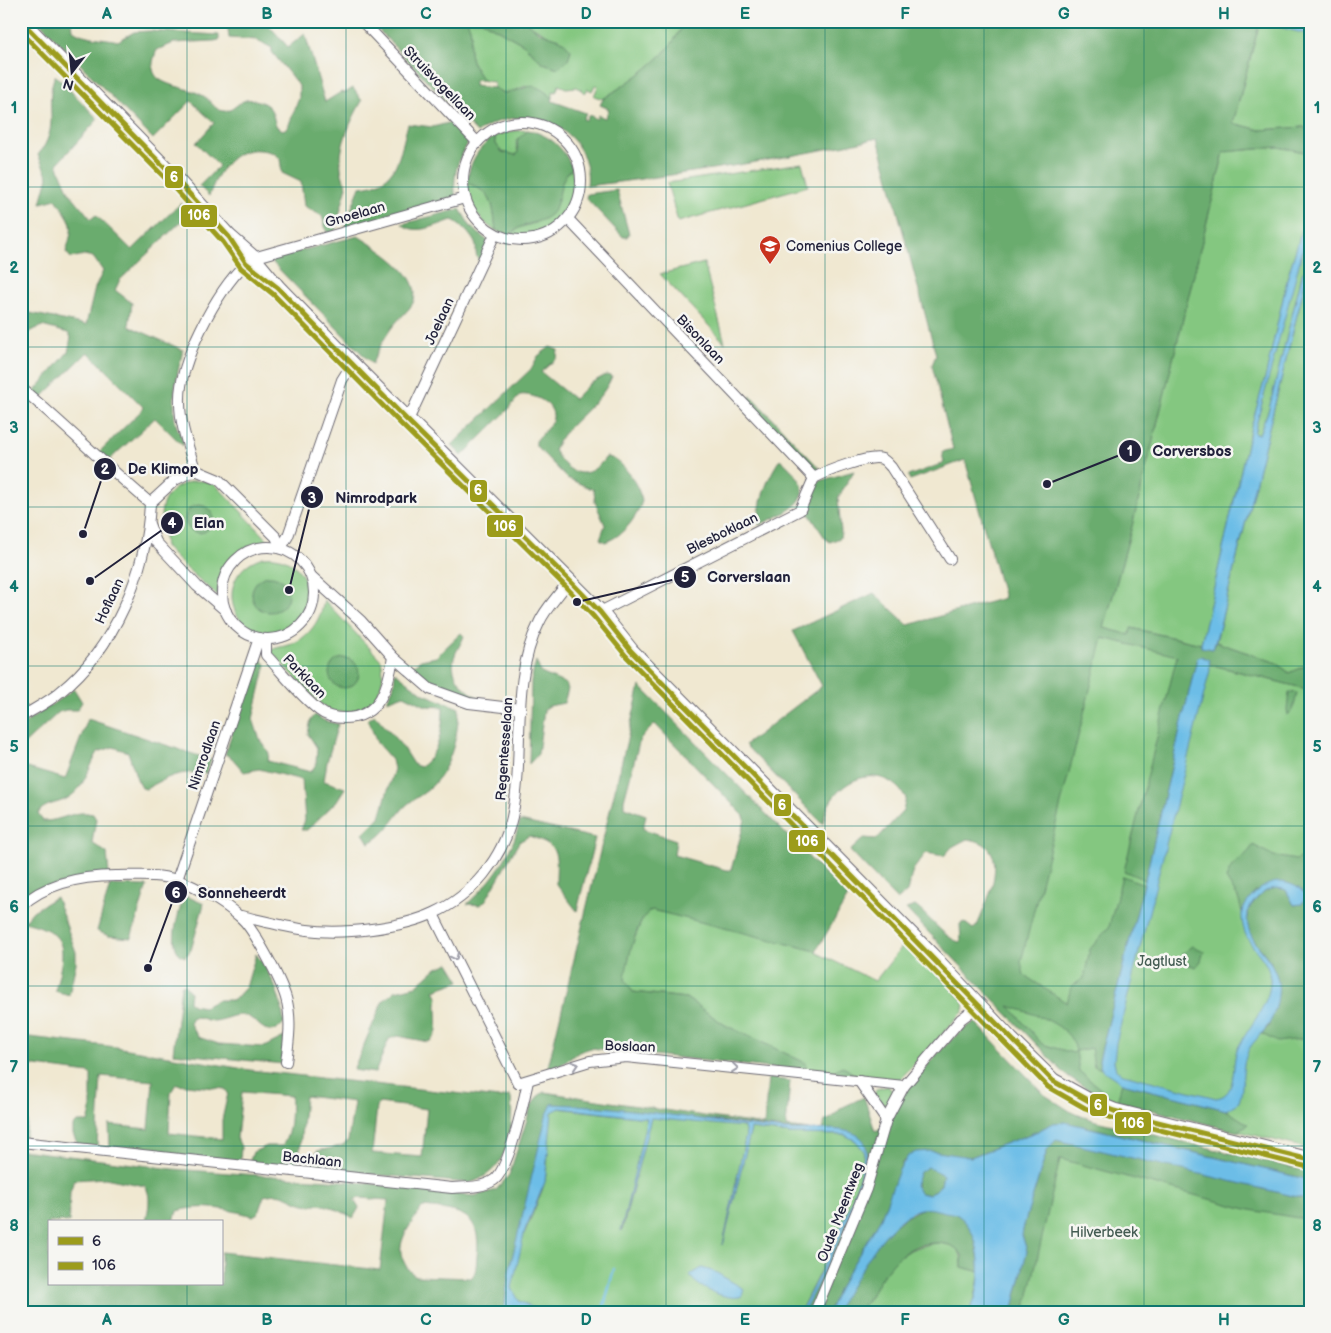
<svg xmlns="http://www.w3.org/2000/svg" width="1331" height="1333" viewBox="0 0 1331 1333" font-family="'Balsamiq Sans',sans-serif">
<rect width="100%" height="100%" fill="#f6f6f2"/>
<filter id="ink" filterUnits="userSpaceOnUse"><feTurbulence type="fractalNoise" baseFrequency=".02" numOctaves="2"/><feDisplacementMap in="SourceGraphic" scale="10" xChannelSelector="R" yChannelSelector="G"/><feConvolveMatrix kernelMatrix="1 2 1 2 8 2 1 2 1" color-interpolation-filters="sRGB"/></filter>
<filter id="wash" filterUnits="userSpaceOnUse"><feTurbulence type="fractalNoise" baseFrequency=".0096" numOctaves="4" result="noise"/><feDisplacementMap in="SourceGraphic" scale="20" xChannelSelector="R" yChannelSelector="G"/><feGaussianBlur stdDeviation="1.12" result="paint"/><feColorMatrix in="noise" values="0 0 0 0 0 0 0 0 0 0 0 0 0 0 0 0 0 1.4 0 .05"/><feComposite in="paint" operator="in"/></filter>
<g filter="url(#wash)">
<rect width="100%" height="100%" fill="#f0e8d1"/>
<g fill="#84c780" stroke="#53745e" fill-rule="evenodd">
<path d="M467,21H482L523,44L543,63L558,68L568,60L571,50C556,37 540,33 525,21H671L683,24C669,58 631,80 603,99L594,96L598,86L595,85L592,91L588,89L585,93L577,87L566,88L559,85L556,92L553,91V98L526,86C515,90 505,97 494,88V82L484,81C477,73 471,62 470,52C468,38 475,36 467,21Z"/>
<path d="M1310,21V130L1303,127L1260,130L1233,123L1260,22L1271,25Z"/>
<path d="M528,130L516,143L518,152L516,155L502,152L495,143V136L513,131Z"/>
<path d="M1278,147L1310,153V203L1288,276L1266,375L1250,431L1201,644L1132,628L1130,635L1104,628L1132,526L1224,152Z"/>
<path d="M802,163L808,186L678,222L667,183Z"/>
<path d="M572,169C581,209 550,240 511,236L518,228L535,223L556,206L563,177Z"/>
<path d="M467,183C494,193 493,205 496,231C478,220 468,204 467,183Z"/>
<path d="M1305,238L1308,240L1310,271H1303L1269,409L1259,434L1254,433Z"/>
<path d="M704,263L725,343L660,274Z"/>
<path d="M1310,281V667H1302L1289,673L1277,663L1216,642L1305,283Z"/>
<path d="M193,481H205L216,485L269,541C239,544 219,564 217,595C206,585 170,555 165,546C164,544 165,541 164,538C157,510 161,489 193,481ZM199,505L211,512L213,521L209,529L196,532L188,527L185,519L190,508Z"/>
<path d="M263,557C314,551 325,623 276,632C228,641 213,572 263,557Z"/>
<path d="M324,600L381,660C391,696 358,723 325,708L270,651C275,647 283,647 289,645C309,638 321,620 324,600Z"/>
<path d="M1092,632L1197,658L1209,664L1310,690V1149L1117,1101L1094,1093L1065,1074L999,1003Z"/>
<path d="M656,909L816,951L815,952L875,981L905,943L959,996L965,1006L963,1012L900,1079L893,1081L807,1072L805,1063L725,1025L686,998L633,992C630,989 625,984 625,979C623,962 638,931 644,915L648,911Z"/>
<path d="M888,1086L895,1094L889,1103L884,1105L874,1094L877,1089Z"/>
<path d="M556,1108L647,1118L622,1231L651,1117L744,1127L746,1135L723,1245L751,1129L791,1134L845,1135L856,1141L864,1151C862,1195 820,1270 800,1312H541C530,1308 518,1304 513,1293C503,1269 538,1208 544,1184C549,1163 548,1134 552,1111Z"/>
<path d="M1047,1150L1310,1200V1312H1012Z"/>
<path d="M937,1243C956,1245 962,1248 962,1267L980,1272L973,1306L969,1312H859C886,1276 886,1250 937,1243Z"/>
</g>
<g fill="#6bac6e" stroke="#466754" fill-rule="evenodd">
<path d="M38,21H72L73,30C86,39 103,37 118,41L134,32L149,31L219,35V40L214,41L174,43L157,50C139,90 183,82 205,97C211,101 215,110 223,111C237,113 240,90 265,104C275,110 272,118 277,127L283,130L288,127L299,98V86L272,52V48L257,40L229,38L227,21H265L288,47L305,34L325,102L341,92L345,93L353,88L362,101C349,124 331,160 347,186L335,231L327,233L322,216L304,206L301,182L282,173L280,159C275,152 268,151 260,150C232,147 217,173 209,196L199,186L219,166L196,143L214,123L191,101L153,139Z"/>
<path d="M370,21H467C475,36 468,38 470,52C471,62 477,73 484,81L475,80L474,86L494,88L504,93C531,90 528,77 553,98L552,101L586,113L583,119L586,120L589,115L597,119L598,115L605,118L609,109L600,105L603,99C631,80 669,58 683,24L671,21H1260L1233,123L1260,130L1303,127L1310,130V153L1278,147L1224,152L1132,526L1104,628L1130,635L1131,628L1201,644V647L1213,649L1216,642L1277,663L1289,673L1302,667H1310V690L1209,664V660L1197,658L1145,880L1124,871L1177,656L1103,638L1021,962L1024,975L1067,1003L1071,987L1084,978L1090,949L1109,927L1122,876L1144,884L1099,1060L1101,1069L1094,1066L1091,1048L1076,1051L1079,1071L1104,1092L1094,1093L1065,1074L906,909L915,906C927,914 948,942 961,942L960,924L964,922L973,929L977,926C987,901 1016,844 967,839L952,847L944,856L926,853L913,870L907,892L897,900L850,851L864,838L877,839L903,811L906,798C880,756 828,782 823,824L745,745L822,686L793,631L874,593L908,625L1004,598L965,460L910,480L908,476L944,463L942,452L953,449L932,365L936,355L878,138C782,160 685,174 587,186C594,127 522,98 477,133ZM1009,1006C1032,1014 1071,1023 1076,1051L1073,1053L1042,1044Z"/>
<path d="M482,21H525L539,32L562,40L571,50L568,60L558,68L543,63L523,44Z"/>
<path d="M55,75L98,119L57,164L69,192L91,219L96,215L132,250L181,203L190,213L120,280L115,290L132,303L129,326L183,350C177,374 172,395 175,420C176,430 184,435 183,446L155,418L108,461L99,452L144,408L88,352L41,398L34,392L68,352L71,337L68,333L42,326L25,334L21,342V311L86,325L95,288L103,271L93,257L84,255L71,258L66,252C75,221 73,225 56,199L41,203L48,177L38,155C62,125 43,107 55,75Z"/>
<path d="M452,122L470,140C457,159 452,177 456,200L346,229V222L360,187C399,184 399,155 408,124L433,127Z"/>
<path d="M528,130C550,135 565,148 572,169C557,178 563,200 551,214C539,226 519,221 511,236L496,231C493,205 494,193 467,183C469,163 478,147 495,136V143L502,152L516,155L518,152L517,140Z"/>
<path d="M617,190L629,234L627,237H623L586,198L587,194Z"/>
<path d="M460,209L471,227L489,242L481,262C473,256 478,251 475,243C472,236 459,222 452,220C437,225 415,236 402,224Z"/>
<path d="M358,236C377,248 425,275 413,303C408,312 399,318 393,326C384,338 378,350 372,364L269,259Z"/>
<path d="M550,347L558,350L557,358L541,372L574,399L589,384L606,375L612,376C601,406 566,421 554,450C568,475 587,483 606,457C622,457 639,486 642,501C637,518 622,537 605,542L600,539L605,525L595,502L594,490L567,478L536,446V441C541,434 552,425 553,418C555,403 532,393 520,395L506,412L462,456L452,445L531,369L538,356Z"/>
<path d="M751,396L821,470L814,473L742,404Z"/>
<path d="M780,459C787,465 794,472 799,479C816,504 775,517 759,525C758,501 767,479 780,459Z"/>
<path d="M854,471L838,498L841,532L840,538L830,542L825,538L808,512C816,500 811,492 816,482Z"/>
<circle cx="199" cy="519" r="14"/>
<circle cx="270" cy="594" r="18"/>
<path d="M461,633L464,636C462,643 456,650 454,658C449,678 469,694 485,701C455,697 433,686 409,668L421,660L436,657Z"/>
<path d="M258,656L266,664L253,719L259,737L269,753L268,761L311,772L316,764L317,748L308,734L311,719L315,715L325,721L338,724L327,762L324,781L345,788L336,802L307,830H301L305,820L302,780L259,769L244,772L232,758L225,754Z"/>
<circle cx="344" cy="673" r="15"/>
<path d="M536,661L541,673L566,684L568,689L564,703L549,706L544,710L538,754L529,764L531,681Z"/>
<path d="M395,672L424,694L459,708C458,736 451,767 431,787C422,796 408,801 401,811C392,822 383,837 369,843L363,833L380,817L394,769L392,760L377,743L368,719L375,715L401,745L413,764L420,767C439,755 443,728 443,707L426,706L404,695L387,701L394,685Z"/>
<path d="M640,686L848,897L816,951L652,910C637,916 627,963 625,979L633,992L686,998L725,1025L806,1063L807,1072L591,1048L579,1052L554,1070L548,1067ZM655,724L744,816L745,820L731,870H726L674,855L676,840L643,829L646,815L624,807V800L640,739Z"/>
<path d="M74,689L82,702L77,710H66L59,712L21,747V726Z"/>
<path d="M1289,692L1297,693L1293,709L1288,715L1287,710Z"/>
<path d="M88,719L211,760L206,773C179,771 169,776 146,789L142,788L137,779L128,752L113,747L98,752C89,767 84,789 68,798C59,804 43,803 38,814L43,821C60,822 74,809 93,814L96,819L92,843L107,853L109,874L46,887L21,897V766L65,779Z"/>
<path d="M520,821L595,838L577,911L556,884C556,855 562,846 529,836L519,842L486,900L481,905L467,904C493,881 512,854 520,821Z"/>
<path d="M1253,845L1274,856L1296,860L1301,857L1310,859V1038L1277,1042L1262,1034L1269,1026L1271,962L1249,934L1247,912C1255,899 1268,883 1286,890L1294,905L1302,904L1300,890L1292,885L1255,892L1242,912L1238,898L1226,879C1232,858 1244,861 1253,845Z"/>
<path d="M110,885L147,886L131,938L109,936L97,931Z"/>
<path d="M184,895L204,904L191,950L185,957C164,950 180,911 184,895Z"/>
<path d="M56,897L76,952V963L69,995L55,991C65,950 71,933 24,922L33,911Z"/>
<path d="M1193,946L1204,951L1201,961L1196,967L1186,964L1183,953Z"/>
<path d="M256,954C273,976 281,997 284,1024C263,1043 259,1015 240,1015C231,1015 222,1021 213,1021C207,1021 201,1017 194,1017L191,1018L190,1024L198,1037L219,1044L264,1047L284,1037L283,1064L173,1053L181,986L184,984L190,992L189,1001L192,1005L204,1007L217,1000H234L246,987Z"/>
<path d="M449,963L460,981L434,990L438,998C434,1012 444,1035 428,1042L398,1036L389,1039L375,1073L353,1070L383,1001L395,991L416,986L435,969Z"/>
<path d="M975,1022L1045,1095L1073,1113L1096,1121L1310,1172V1180L1083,1126L1053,1123L1038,1131L971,1157L903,1161L881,1218L844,1279L828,1312H803C822,1274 862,1203 866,1162C867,1156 865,1149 865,1143L836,1130H822L825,1121L832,1118L841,1108L864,1097L875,1131C894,1123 896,1105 907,1090C923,1068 952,1035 975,1022Z"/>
<path d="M21,1036L116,1047L250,1070L499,1098L509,1096L511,1097C514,1133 508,1171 470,1183L310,1169L317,1151L341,1146L348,1141L354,1102L305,1096L298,1168L249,1163L253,1152L267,1146H282C292,1132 290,1113 291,1096L242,1092L237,1138L241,1147L240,1162L110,1149L109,1125L149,1129L153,1081L101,1076L97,1147L78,1145L73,1134V1126L77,1122H88L91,1111V1075L89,1073L21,1064ZM176,1084L225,1089L228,1093L222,1120V1139L169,1133L171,1092ZM379,1103L427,1109L422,1157L372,1153L377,1107Z"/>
<path d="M842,1066L860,1078L835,1076L832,1072Z"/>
<path d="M768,1078L790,1081L786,1127L810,1130L784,1129L729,1122L552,1104L509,1271L504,1312H21V1150L173,1169L356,1182L474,1196L496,1190L509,1175L531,1107L537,1097L544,1092L764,1125ZM105,1178L145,1186C152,1196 148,1210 146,1222H174L177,1211C204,1204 227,1209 253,1216L258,1213L264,1196C286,1190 290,1202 309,1205C315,1206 311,1204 317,1204C326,1204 346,1213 353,1218L359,1208L354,1200L359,1198L388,1200L380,1270L221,1252V1284H49V1222H69L70,1192L74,1180ZM423,1207C461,1211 482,1213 477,1256C476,1264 477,1273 471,1278L417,1276C410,1273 407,1268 404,1262C394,1243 410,1227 419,1211Z"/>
<path d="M1122,1083L1226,1110L1248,1124L1238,1132L1117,1101Z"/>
<path d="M21,1114L28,1116L25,1140H21Z"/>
<path d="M1056,1139L1310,1200V1220L1250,1210L1060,1159L1025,1312H1012L1027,1251L1022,1235L1024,1225L1047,1150Z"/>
<path d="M931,1166L943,1175L941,1185L929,1195L920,1193C911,1182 918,1169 931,1166Z"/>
<path d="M927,1207C936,1210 950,1210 958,1215C976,1224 978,1254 980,1272L962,1267V1255C957,1247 949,1244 939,1243C895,1241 881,1282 859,1312H835C859,1274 882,1221 927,1207Z"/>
</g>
<g fill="#6cbde7" stroke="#477091" fill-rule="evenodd">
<path d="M1310,21V35L1260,22V21Z"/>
<path d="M1310,203V264L1308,240L1306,238L1254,433L1259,434L1269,409L1303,271H1310V281L1305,283L1218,633L1213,649L1201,647V644L1250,431L1266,375L1288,276Z"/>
<path d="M1201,656L1209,660L1210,670L1116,1043L1114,1061L1116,1070L1123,1074L1216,1098C1238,1096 1231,1065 1237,1050C1247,1028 1273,1002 1270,977C1267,952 1240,947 1242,911C1251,894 1269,876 1290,884C1296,886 1303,890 1306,896L1302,904L1294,905L1286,890C1268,883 1255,898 1247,912C1245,944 1269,950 1277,977C1281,992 1276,1016 1266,1028C1261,1035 1253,1042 1249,1049C1240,1065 1245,1085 1239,1102L1226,1110L1122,1083L1101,1069L1099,1060L1145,880L1197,658Z"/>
<path d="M552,1104C630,1106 708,1122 785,1130C806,1132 830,1126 850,1132C857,1134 865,1139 866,1147C874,1180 820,1279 803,1312H800C821,1272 862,1193 864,1151L856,1141L845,1135L791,1134L751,1129L723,1245L746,1135L744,1127L651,1118L621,1231L647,1118L560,1108L552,1112L545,1182L525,1230L512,1288L519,1301L541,1312H504L509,1271L546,1117Z"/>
<path d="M1065,1122L1310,1180V1200L1056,1140L1047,1150L1024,1225L1022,1235L1027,1251L1012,1312H969C984,1288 984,1234 959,1216C954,1212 947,1213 941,1211C930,1208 922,1207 912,1212C880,1230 855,1281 835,1312H828L844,1279L881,1218L899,1170L908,1156L916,1152L931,1151L971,1157L1038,1131L1053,1123ZM928,1167L943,1175L941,1185L929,1195L920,1193L915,1185L920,1172Z"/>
<path d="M702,1268L715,1272L744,1289L742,1296C731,1302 695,1288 690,1275Z"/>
</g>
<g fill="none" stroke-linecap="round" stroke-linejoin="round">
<path stroke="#6cbde7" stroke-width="2.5" d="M604,1306L614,1269"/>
</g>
</g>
<g filter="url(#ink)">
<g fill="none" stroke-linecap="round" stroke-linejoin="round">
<g stroke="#6a6770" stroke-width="12">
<g id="street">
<path d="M362,21L477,142"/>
<circle cx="522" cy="181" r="59"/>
<path d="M568,219L814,478"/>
<path d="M253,258L465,198"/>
<path d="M21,388C65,425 106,466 150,503"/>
<path d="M405,418L411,414L495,234"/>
<path d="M195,470L219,480L276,537L281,548"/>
<path d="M814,478C825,472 870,454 882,459C885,460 889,465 891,467L950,559"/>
<path d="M149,524L156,542L197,586L226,611"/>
<circle cx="268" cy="593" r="46"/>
<path d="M281,548L288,536L342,380L352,364"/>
<path d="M312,577L361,621L393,657L430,689L469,703L521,709"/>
<path d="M600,612L800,510L814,478"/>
<path d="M266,639V655C283,673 300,696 320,711C327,717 337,718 345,718C380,718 389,685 393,657"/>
<path d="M21,717C34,709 49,702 60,692C114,649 147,571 150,503L175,480L195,470C189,448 180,425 180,403C178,362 217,291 246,263"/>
<path d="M177,880L259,638"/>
<path d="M21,906C47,882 82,876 116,876C136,876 158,874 177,880C197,887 223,902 239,916C253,926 281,981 286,998C292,1018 289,1041 286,1062"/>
<path d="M433,914L518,1083L590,1061L626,1057L904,1086"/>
<path d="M241,916C263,921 285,927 307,930C342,935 402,928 434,913C472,896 503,858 512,817C526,754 509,682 539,623C546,607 560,595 569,580"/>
<path d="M859,1081L886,1120"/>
<path d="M21,1142L452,1188C466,1187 482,1188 494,1180C509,1170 524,1100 528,1081"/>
<path d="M815,1312L866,1189L886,1120L904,1086L961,1019L980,1005"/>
</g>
</g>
<g stroke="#6a6770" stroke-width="17">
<path id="secondary" d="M21,21L171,174L229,237L253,258L278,288L352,364L600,612L631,651L934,958L1010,1039L1053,1081L1089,1101L1114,1111L1310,1160"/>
</g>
<use href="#street" stroke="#fff" stroke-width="10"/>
<use href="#secondary" stroke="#fff" stroke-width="15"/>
<g stroke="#f6f6f2" stroke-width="9">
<path id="bus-1" d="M21,21L171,174L229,237L246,263L278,288L405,418L569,580L600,612L631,651L1053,1081L1089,1101L1114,1111L1310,1160"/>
</g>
<g stroke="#f6f6f2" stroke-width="9">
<path id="bus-2" d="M21,32L166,179L223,242L241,268L273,294L400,423L564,585L594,617L626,656L1048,1087L1085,1108L1112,1118L1308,1167"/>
</g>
<use href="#bus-1" stroke="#9c9c1b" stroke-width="5"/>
<use href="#bus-2" stroke="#9c9c1b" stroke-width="5"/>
</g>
<defs><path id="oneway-chevron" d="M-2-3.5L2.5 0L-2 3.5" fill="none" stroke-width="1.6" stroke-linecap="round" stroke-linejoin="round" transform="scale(1.25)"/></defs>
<g stroke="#9c9ca7">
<use href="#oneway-chevron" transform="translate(455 957) rotate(64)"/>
<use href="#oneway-chevron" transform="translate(575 1065) rotate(-18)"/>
<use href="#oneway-chevron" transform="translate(735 1068) rotate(6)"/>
</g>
</g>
<path fill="none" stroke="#0f766e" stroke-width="1" stroke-opacity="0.55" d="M187,21V1222M346,21V1312M506,21V1312M666,21V1312M825,21V1312M984,21V1312M1144,21V1312M21,187H1310M21,347H1310M21,507H1310M21,666H1310M21,826H1310M21,986H1310M21,1146H1310M187,1284V1312"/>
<defs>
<g id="school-pin" transform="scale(1.125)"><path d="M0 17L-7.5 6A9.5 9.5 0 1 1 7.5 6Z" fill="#c8321e" stroke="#f6f6f2"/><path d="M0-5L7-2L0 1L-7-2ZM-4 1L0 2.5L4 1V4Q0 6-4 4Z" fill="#fff"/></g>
</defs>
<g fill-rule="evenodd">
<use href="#school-pin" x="770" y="246"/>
</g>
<g text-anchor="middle" stroke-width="5" stroke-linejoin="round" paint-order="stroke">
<g font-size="14" fill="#22223b" stroke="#f6f6f2">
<text transform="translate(440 83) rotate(46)" y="5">Struisvogellaan</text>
<text transform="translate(355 214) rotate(-16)" y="5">Gnoelaan</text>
<text transform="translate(439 321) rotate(-65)" y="5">Joelaan</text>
<text transform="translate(701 339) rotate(46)" y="5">Bisonlaan</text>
<text transform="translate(722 533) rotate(-26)" y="5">Blesboklaan</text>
<text transform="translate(109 601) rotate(-65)" y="5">Hoflaan</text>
<text transform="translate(305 676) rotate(46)" y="5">Parklaan</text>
<text transform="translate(504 749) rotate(-86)" y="5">Regentesselaan</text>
<text transform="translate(204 755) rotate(-71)" y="5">Nimrodlaan</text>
<text transform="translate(630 1046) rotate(2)" y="5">Boslaan</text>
<text transform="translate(312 1159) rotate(6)" y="5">Bachlaan</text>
<text transform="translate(840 1212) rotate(-69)" y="5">Oude Meentweg</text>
</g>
<g font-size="14" fill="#22223b" stroke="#f6f6f2" text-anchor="start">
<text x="786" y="251">Comenius College</text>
</g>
<g font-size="14" fill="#445c53" stroke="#f6f6f2">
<text x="1162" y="966">Jagtlust</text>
<text x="1104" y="1237">Hilverbeek</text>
</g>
</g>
<path fill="none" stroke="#22223b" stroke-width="2" d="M1047 484L1130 451M83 534L105 469M289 590L312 497M90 581L172 523M577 602L685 577M148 968L176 892"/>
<g fill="#22223b" stroke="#f6f6f2" stroke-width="2">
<circle cx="1047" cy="484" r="5"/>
<circle cx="83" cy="534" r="5"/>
<circle cx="289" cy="590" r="5"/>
<circle cx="90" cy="581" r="5"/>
<circle cx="577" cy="602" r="5"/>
<circle cx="148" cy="968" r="5"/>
<circle cx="1130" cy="451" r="12"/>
<circle cx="105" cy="469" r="12"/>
<circle cx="312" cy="497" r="12"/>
<circle cx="172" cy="523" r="12"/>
<circle cx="685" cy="577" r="12"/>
<circle cx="176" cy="892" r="12"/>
</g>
<g font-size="15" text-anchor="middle" font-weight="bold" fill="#fff">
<text x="1130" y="456">1</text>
<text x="105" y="474">2</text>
<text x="312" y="503">3</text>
<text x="172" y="528">4</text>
<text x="685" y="582">5</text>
<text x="176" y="898">6</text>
</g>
<g font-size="15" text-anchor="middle" font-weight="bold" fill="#22223b" stroke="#f6f6f2" stroke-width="5" stroke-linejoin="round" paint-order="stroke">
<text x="1192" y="456">Corversbos</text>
<text x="163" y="474">De Klimop</text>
<text x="376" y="503">Nimrodpark</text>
<text x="209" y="528">Elan</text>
<text x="749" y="582">Corverslaan</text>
<text x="242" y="898">Sonneheerdt</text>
</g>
<g stroke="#f6f6f2" stroke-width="2">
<rect x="164" y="165" width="20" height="24" rx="5" fill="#9c9c1b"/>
<rect x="180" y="204" width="38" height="24" rx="5" fill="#9c9c1b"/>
<rect x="469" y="479" width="19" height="24" rx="5" fill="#9c9c1b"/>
<rect x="486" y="514" width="38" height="24" rx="5" fill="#9c9c1b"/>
<rect x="773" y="793" width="19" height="24" rx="5" fill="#9c9c1b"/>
<rect x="788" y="829" width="38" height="24" rx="5" fill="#9c9c1b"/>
<rect x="1089" y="1093" width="19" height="24" rx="5" fill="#9c9c1b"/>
<rect x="1114" y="1111" width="38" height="24" rx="5" fill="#9c9c1b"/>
</g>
<g font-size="14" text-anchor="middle" font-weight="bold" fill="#fff">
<text x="174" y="182">6</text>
<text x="199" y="220">106</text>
<text x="478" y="495">6</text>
<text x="505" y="531">106</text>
<text x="782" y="810">6</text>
<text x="807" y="846">106</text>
<text x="1098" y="1110">6</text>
<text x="1133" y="1128">106</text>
</g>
<rect width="1331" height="1333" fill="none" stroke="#f6f6f2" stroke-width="55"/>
<rect x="48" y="1220" width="175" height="65" fill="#f6f6f2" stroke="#a1a1a9"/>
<rect x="58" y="1237" width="25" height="8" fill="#9c9c1b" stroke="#a1a1a9"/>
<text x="92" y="1246" font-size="15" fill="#22223b">6</text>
<rect x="58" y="1262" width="25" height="8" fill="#9c9c1b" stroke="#a1a1a9"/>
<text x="92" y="1270" font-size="15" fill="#22223b">106</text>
<g transform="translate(72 72) rotate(196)" stroke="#f6f6f2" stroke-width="4" paint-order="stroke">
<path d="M0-4L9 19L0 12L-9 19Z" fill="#22223b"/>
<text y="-8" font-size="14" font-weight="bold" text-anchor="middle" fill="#22223b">N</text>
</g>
<rect x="28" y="28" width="1276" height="1278" fill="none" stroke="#0f766e" stroke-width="2"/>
<g font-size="16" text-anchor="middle" font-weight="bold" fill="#0f766e">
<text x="107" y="19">A</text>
<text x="267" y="19">B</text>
<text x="426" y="19">C</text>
<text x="586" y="19">D</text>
<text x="745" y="19">E</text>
<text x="905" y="19">F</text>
<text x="1064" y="19">G</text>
<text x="1224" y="19">H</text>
<text x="14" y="113">1</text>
<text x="1317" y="113">1</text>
<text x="14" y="273">2</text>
<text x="1317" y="273">2</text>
<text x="14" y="433">3</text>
<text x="1317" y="433">3</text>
<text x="14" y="592">4</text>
<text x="1317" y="592">4</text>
<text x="14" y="752">5</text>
<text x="1317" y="752">5</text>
<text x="14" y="912">6</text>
<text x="1317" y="912">6</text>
<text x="14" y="1072">7</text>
<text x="1317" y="1072">7</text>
<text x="14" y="1231">8</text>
<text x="1317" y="1231">8</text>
<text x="107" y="1325">A</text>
<text x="267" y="1325">B</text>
<text x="426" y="1325">C</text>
<text x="586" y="1325">D</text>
<text x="745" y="1325">E</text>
<text x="905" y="1325">F</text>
<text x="1064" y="1325">G</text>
<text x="1224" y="1325">H</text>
</g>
</svg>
